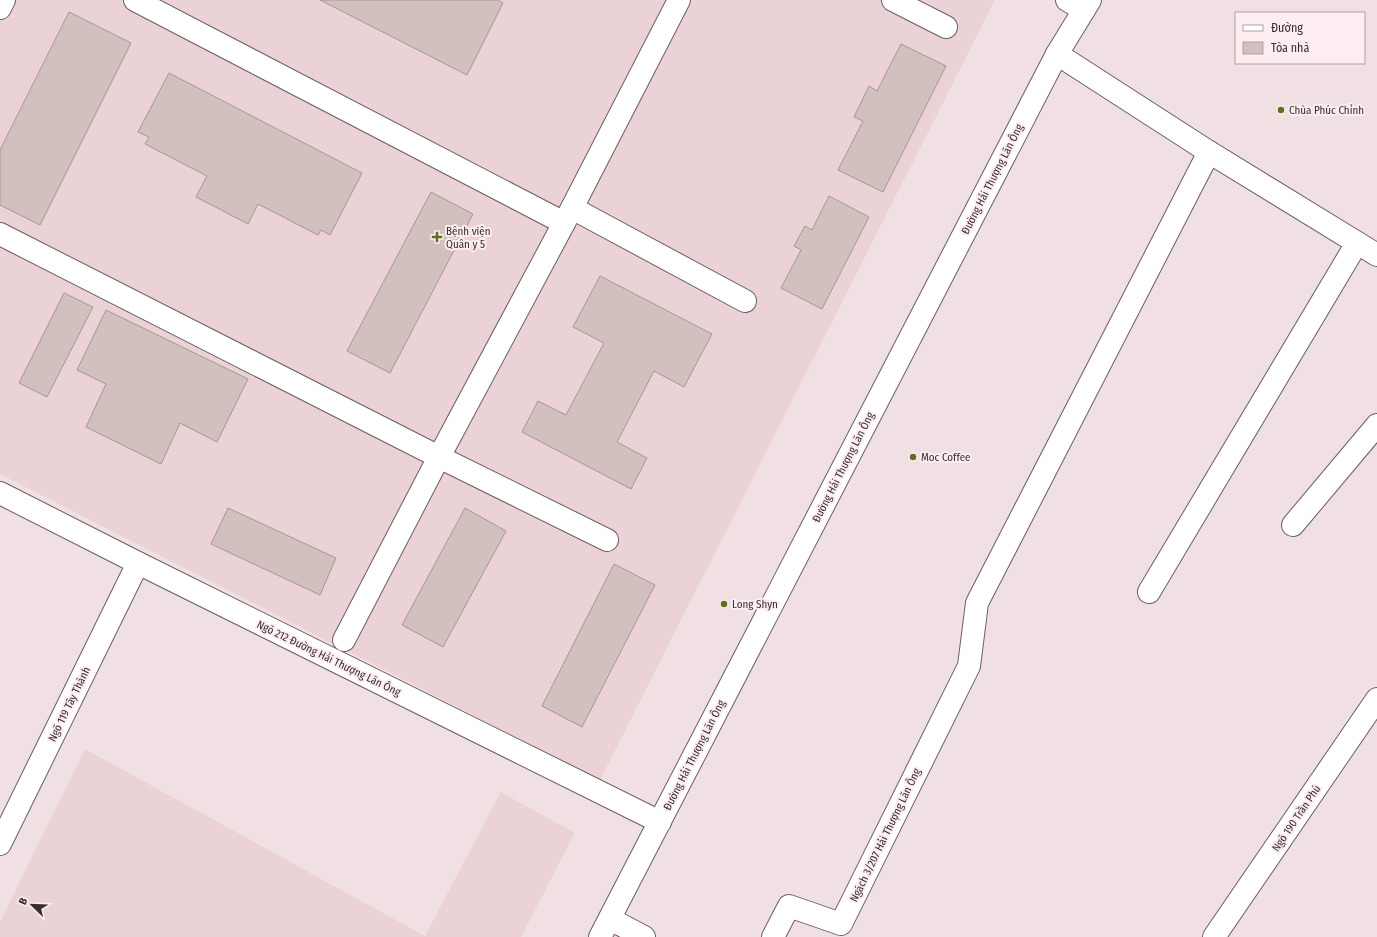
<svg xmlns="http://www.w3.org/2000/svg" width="1377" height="937" viewBox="0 0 1377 937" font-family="'Fira Sans Condensed',sans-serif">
<rect width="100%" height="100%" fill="#f1e0e3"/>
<g fill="#ead2d7">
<path d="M0,0H995L600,780L0,474Z"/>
<path d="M85,749L425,936L501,792L575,833L521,937H0V922Z"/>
</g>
<g fill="#d1c0be" stroke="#a69694">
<path d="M320,0H498L503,3L467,75Z"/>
<path d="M69,12L131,43L40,225L0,205V150Z"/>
<path d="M901,44L946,66L883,192L838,170L863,121L854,117L869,86L877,91Z"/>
<path d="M169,73L362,173L330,235L321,230L318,235L258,204L248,224L196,197L207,176L145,144L149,137L138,132Z"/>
<path d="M431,192L473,214L390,373L347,351Z"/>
<path d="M829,196L869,217L822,309L781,288L801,250L794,246L805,226L812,230Z"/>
<path d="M600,276L712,334L684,387L654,371L617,442L647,458L631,489L522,432L538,401L566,415L604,343L573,327Z"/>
<path d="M64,293L93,307L47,397L19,383Z"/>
<path d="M106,310L248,379L217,442L180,423L161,464L86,427L106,384L77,370Z"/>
<path d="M228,508L336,558L320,595L211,544Z"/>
<path d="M465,508L506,531L443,647L402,625Z"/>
<path d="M614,564L655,585L582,727L542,706Z"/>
</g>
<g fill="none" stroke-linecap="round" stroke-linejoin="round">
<g stroke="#6c5d60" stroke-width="24">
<g id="minor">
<path d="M135,0L564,223"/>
<path d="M893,0L946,27"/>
<path d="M1067,0L1084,10"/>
<path d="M0,8L4,0"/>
<path d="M1057,54L1209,152L1377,255"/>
<path d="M572,208L745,301"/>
<path d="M0,234L439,457L607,540"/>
<path d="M0,493L138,563L660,822"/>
<path d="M1293,525L1377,425"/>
<path d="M1149,592L1357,243"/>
<path d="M344,640L439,457L572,208L679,0"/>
<path d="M0,844L138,563"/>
<path d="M610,919L644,937"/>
<path d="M600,937L1057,54L1090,0"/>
<path d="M773,937L789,906L841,924L969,666L977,603L1209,152"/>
<path d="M1214,937L1377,699"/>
</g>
</g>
<use href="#minor" stroke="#fff" stroke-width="22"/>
</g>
<g fill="#5b7020" stroke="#feedf0" stroke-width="1.5">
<circle cx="1281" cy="110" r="4"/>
<path d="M435 231h4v4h4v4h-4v4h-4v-4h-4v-4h4z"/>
<circle cx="913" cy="457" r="4"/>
<circle cx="724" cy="604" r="4"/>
</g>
<g text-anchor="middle" stroke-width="4" stroke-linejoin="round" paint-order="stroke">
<g font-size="11" fill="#352f30" stroke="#feedf0" text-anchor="start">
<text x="1289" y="114">Chùa Phúc Chỉnh</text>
<text x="446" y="235">Bệnh viện<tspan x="446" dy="13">Quân y 5</tspan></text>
<text x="921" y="461">Moc Coffee</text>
<text x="732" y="608">Long Shyn</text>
</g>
<g font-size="11" fill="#352f30" stroke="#feedf0">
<text transform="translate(992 179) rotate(-63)" y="4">Đường Hải Thượng Lãn Ông</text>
<text transform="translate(843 467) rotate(-63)" y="4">Đường Hải Thượng Lãn Ông</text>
<text transform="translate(329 658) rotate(26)" y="4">Ngõ 212 Đường Hải Thượng Lãn Ông</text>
<text transform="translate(69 704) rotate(-64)" y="4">Ngõ 119 Tây Thành</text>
<text transform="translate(694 755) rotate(-63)" y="4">Đường Hải Thượng Lãn Ông</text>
<text transform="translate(1296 818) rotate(-56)" y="4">Ngõ 190 Trần Phú</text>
<text transform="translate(885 835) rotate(-64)" y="4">Ngách 3/207 Hải Thượng Lãn Ông</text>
</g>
</g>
<rect x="1235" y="12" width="130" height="52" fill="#feedf0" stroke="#aea1a3"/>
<rect x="1243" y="25" width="20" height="6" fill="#ffffff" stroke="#aea1a3"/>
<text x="1271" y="32" font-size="12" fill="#352f30">Đường</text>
<rect x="1243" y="42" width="20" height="12" fill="#d1c0be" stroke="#aea1a3"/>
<text x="1271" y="52" font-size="12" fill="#352f30">Tòa nhà</text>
<g transform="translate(32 905) rotate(293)" stroke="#feedf0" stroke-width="3" paint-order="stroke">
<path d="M0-3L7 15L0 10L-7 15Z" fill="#352f30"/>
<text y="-6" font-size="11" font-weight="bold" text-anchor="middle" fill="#352f30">B</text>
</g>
</svg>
